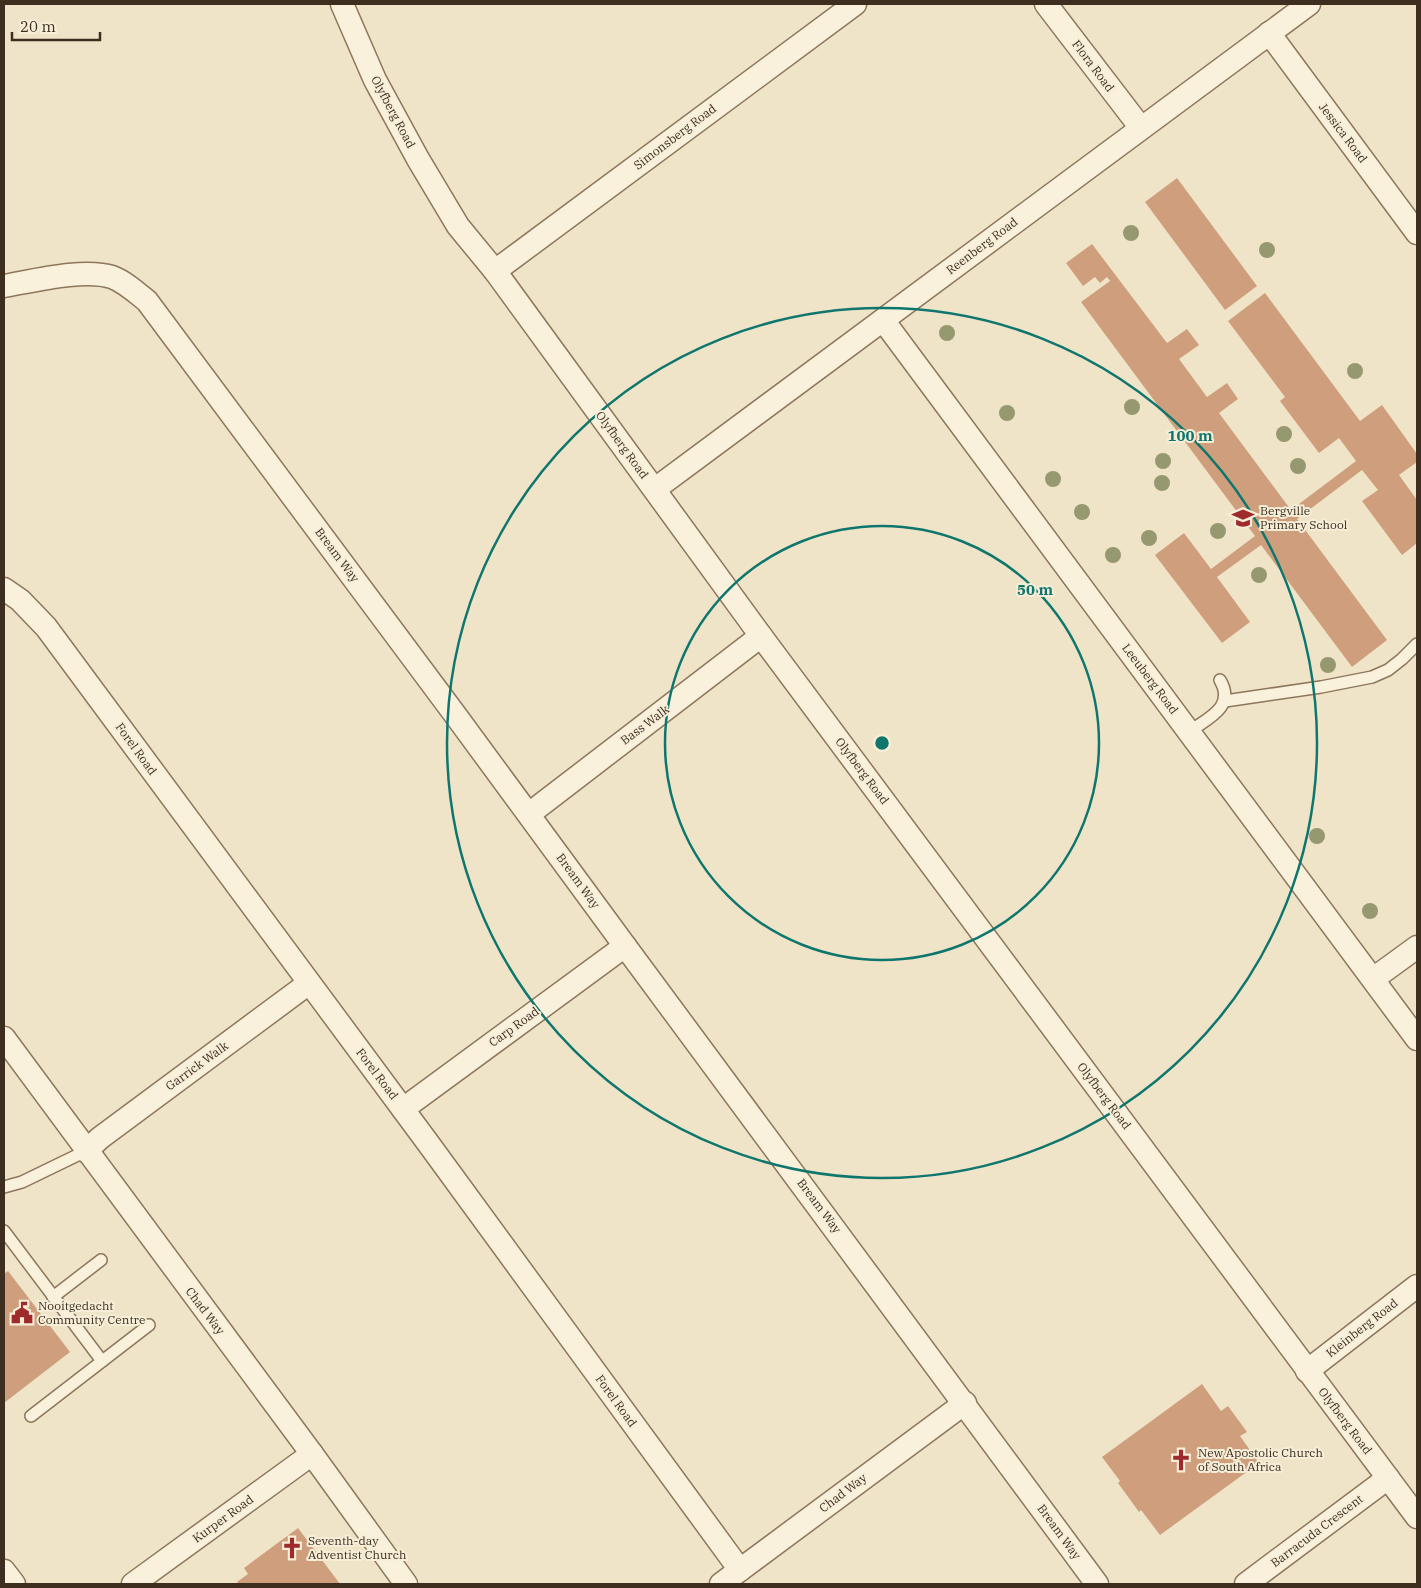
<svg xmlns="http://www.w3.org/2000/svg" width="1421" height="1588" viewBox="0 0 1421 1588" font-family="'IBM Plex Serif',serif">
<rect width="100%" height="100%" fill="#f0e4c8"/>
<g fill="#cf9f7d">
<path d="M1177,178L1257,286L1225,310L1145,202Z"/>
<path d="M1092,244L1167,343L1187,329L1199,345L1179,359L1207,397L1227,383L1238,399L1219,413L1291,510L1356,461L1339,438L1319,453L1280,401L1285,397L1228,321L1265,293L1360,421L1382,405L1417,454V462L1399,475L1417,500V543L1402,555L1362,501L1378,490L1362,470L1297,519L1387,640L1352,667L1261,545L1217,577L1250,622L1222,643L1155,555L1184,533L1211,569L1255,536L1081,302L1110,281L1107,277L1100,283L1095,277L1083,286L1066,263Z"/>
<path d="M8,1271L70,1352L4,1403V1274Z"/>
<path d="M1202,1384L1221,1411L1228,1406L1247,1432L1240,1436L1259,1463L1160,1535L1141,1510L1139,1512L1118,1483L1120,1481L1102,1457Z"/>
<path d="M298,1528L340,1584H239L237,1582L248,1574L244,1568Z"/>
</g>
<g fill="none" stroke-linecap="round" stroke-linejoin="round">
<g stroke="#8d765c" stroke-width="14">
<g id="lane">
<path d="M1225,701L1321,687L1372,677L1388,670L1402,659L1417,644"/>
<path d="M1189,732C1208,718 1236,707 1220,680"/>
<path d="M4,1187L22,1182L86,1151"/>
<path d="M4,1231L102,1361"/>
<path d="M53,1297L101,1260"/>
<path d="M31,1416L149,1325"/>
</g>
</g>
<g stroke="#8d765c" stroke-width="25">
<g id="street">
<path d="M342,4L375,80L418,159L458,226L495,271L761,636L1417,1517"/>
<path d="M1046,4L1141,128"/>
<path d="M1269,33L1417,233"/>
<path d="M495,271L855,4"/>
<path d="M4,286C33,281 84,268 112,277C125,282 136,292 147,301C308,515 467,730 625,946C781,1159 941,1370 1097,1584"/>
<path d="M883,320L1417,1039"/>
<path d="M655,489L1309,4"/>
<path d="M4,589L20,600L46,627L428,1143L740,1570"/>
<path d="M529,814L761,636"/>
<path d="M1373,979L1417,947"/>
<path d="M4,1038L312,1454L406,1584"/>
<path d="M403,1109L625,946"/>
<path d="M86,1151L100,1138L309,983"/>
<path d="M1307,1371L1417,1286"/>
<path d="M4,1571L14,1584"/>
<path d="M133,1584L312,1454"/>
<path d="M721,1584L965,1403"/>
<path d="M1246,1584L1388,1478"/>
</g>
</g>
<use href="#lane" stroke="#faf1dc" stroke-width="11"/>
<use href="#street" stroke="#faf1dc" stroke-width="22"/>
</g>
<g fill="#96986f">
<circle cx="1131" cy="233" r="8"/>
<circle cx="1267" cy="250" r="8"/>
<circle cx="947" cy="333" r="8"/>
<circle cx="1355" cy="371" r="8"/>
<circle cx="1132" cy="407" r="8"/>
<circle cx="1007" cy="413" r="8"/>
<circle cx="1284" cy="434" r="8"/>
<circle cx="1163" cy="461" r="8"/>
<circle cx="1298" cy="466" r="8"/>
<circle cx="1053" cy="479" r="8"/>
<circle cx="1162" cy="483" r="8"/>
<circle cx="1082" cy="512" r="8"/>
<circle cx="1218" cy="531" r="8"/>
<circle cx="1149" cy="538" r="8"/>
<circle cx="1113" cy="555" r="8"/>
<circle cx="1259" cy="575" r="8"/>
<circle cx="1328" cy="665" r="8"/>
<circle cx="1317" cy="836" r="8"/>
<circle cx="1370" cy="911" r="8"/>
</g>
<g fill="none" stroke="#0f766e" stroke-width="2.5">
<circle cx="882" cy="743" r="217"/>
<circle cx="882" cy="743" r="435"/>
</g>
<defs>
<g id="school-bare" transform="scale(1.725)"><path d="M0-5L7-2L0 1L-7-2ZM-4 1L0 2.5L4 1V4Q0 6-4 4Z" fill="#9e2a2b" stroke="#f7eed8" stroke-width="2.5" paint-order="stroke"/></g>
<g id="civic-bare" transform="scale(1.725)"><path d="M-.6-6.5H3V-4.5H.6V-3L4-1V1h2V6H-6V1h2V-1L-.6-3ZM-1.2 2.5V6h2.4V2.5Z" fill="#9e2a2b" stroke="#f7eed8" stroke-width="2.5" paint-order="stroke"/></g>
<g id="church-bare" transform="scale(1.725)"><path d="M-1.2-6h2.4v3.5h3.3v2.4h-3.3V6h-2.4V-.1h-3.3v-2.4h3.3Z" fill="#9e2a2b" stroke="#f7eed8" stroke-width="2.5" paint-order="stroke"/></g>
</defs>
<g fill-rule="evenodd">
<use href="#school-bare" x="1243" y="518"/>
<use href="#civic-bare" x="22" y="1313"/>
<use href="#church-bare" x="1181" y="1460"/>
<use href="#church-bare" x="292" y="1548"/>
</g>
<g text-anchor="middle" stroke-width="4" stroke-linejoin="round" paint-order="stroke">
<g font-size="12" fill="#3d2e20" stroke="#f7eed8">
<text transform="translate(1093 66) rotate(53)" y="4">Flora Road</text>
<text transform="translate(393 112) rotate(62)" y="4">Olyfberg Road</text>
<text transform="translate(1343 133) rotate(53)" y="4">Jessica Road</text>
<text transform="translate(675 137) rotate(-37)" y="4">Simonsberg Road</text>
<text transform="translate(982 246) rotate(-37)" y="4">Reenberg Road</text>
<text transform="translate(622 445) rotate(54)" y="4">Olyfberg Road</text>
<text transform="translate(337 555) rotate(53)" y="4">Bream Way</text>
<text transform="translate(1150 679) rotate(53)" y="4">Leeuberg Road</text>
<text transform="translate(645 725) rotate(-37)" y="4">Bass Walk</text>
<text transform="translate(136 749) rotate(54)" y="4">Forel Road</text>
<text transform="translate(862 771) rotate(53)" y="4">Olyfberg Road</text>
<text transform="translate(578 881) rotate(54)" y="4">Bream Way</text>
<text transform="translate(514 1027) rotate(-36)" y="4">Carp Road</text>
<text transform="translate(197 1066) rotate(-36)" y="4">Garrick Walk</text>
<text transform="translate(377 1074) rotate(53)" y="4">Forel Road</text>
<text transform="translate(1104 1096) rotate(53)" y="4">Olyfberg Road</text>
<text transform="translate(819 1206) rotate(53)" y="4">Bream Way</text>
<text transform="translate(205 1311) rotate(53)" y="4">Chad Way</text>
<text transform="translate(1362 1328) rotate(-38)" y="4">Kleinberg Road</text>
<text transform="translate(616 1401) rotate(54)" y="4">Forel Road</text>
<text transform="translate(1345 1421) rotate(53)" y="4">Olyfberg Road</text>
<text transform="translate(843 1493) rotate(-37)" y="4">Chad Way</text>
<text transform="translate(223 1519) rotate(-36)" y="4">Kurper Road</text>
<text transform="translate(1317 1531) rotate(-37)" y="4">Barracuda Crescent</text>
<text transform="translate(1059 1532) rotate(54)" y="4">Bream Way</text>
</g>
<g font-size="12" fill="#3d2e20" stroke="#f7eed8" text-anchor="start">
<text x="1260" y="515">Bergville<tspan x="1260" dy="14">Primary School</tspan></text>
<text x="38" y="1310">Nooitgedacht<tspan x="38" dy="14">Community Centre</tspan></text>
<text x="1198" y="1457">New Apostolic Church<tspan x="1198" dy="14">of South Africa</tspan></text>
<text x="308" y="1545">Seventh-day<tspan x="308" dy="14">Adventist Church</tspan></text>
</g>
</g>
<circle cx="882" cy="743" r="8" fill="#0f766e" stroke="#f7eed8" stroke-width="2.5"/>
<g font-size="15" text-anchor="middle" font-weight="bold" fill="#0f766e" stroke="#f7eed8" stroke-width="4" stroke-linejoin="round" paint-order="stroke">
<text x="1190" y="441">100 m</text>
<text x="1035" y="595">50 m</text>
</g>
<rect width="1421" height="1588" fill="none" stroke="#3d2e20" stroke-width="10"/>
<path d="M12 32v8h88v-8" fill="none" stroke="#3d2e20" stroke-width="2.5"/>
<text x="20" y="32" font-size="15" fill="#3d2e20" stroke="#f7eed8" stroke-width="4" paint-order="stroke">20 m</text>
</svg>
